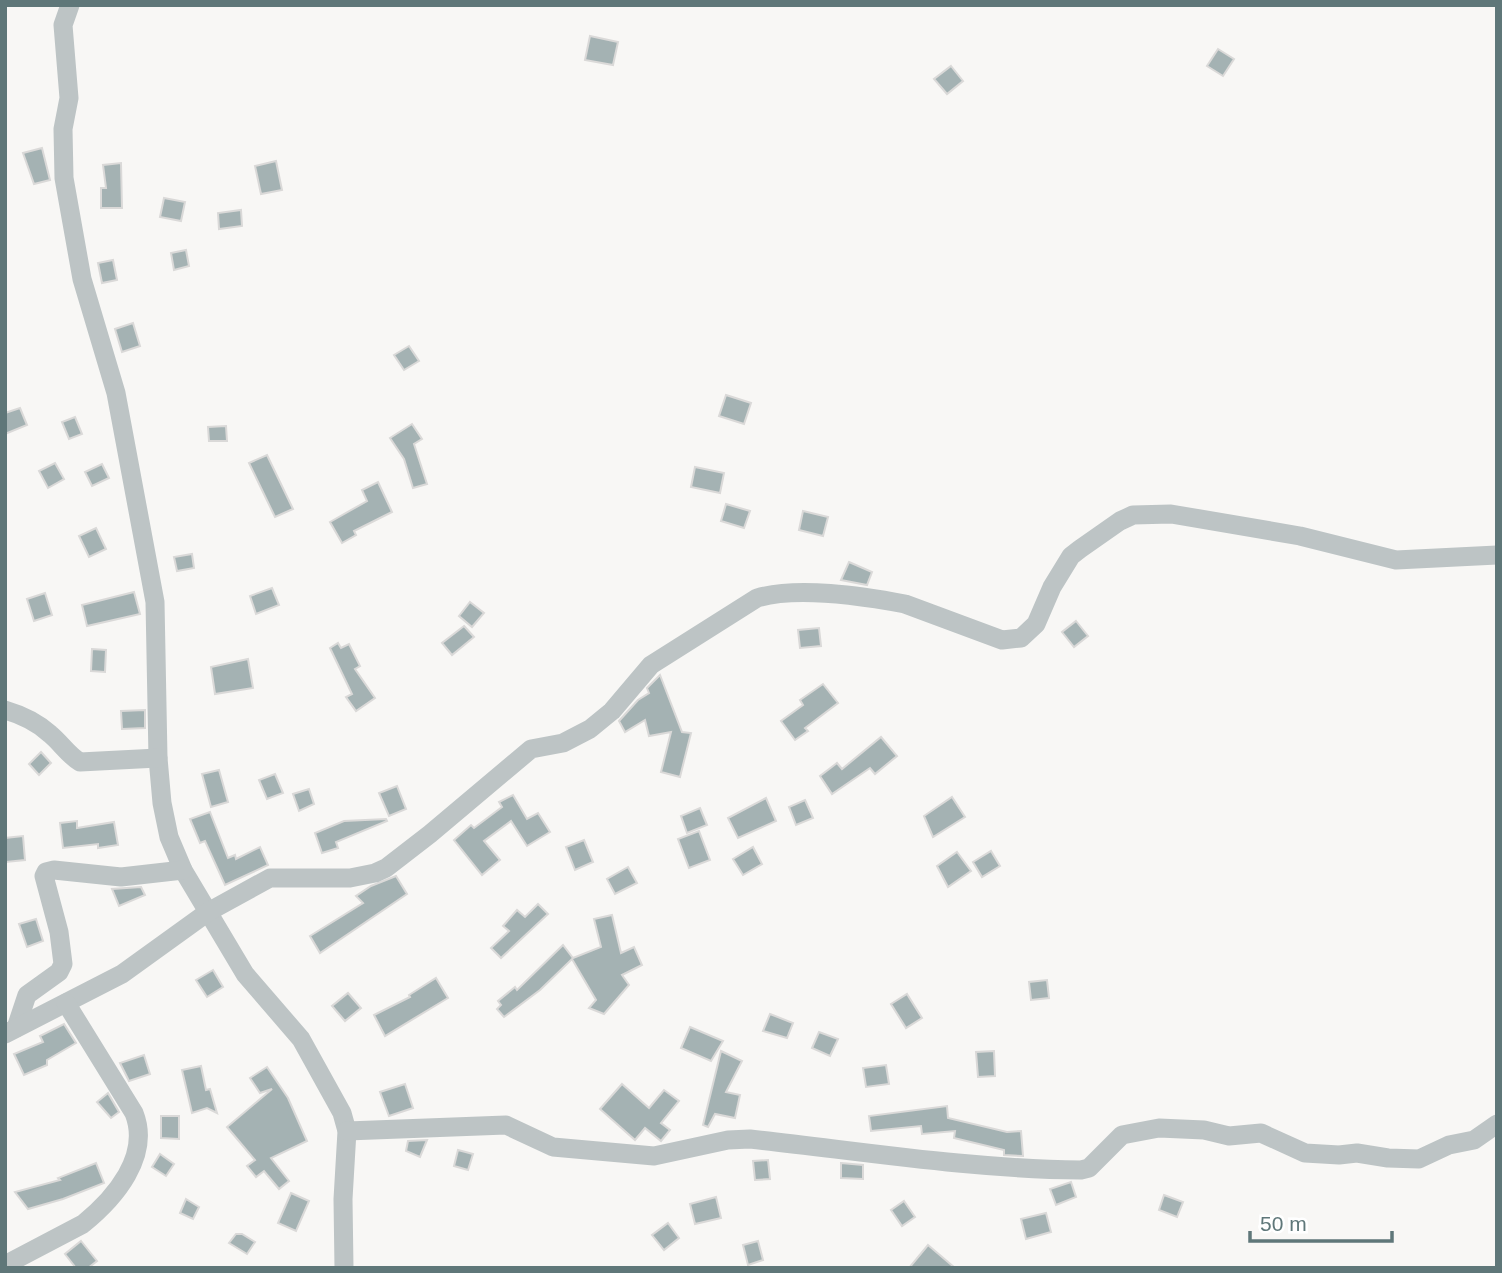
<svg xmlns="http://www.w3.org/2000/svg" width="1502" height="1273" viewBox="0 0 1502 1273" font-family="Arial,sans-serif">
<rect width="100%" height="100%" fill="#f8f7f5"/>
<g fill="#a4b2b3" stroke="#dad9d8" stroke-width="2">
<path d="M590,36L618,42L613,65L585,60Z"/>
<path d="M1218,49L1234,59L1223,76L1207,66Z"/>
<path d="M951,66L963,81L947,94L934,79Z"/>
<path d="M42,148L50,180L34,184L23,153Z"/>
<path d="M276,161L282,190L261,194L255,166Z"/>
<path d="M121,163L122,208H101V188H106L103,165Z"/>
<path d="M164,198L185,202L181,221L160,217Z"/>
<path d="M241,210L242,226L219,229L218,213Z"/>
<path d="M186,250L189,266L174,270L171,253Z"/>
<path d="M113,260L117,280L102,283L98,263Z"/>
<path d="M133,323L140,346L122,352L115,329Z"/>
<path d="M409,346L419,361L404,370L394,355Z"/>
<path d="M726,395L751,403L744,424L719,416Z"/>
<path d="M20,408L27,425L5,434V413Z"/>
<path d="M75,417L82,434L69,439L62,422Z"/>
<path d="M412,424L422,439L414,444L427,484L413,488L404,459L390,438Z"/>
<path d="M226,426L227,441H209L208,427Z"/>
<path d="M267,455L293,509L275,517L249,463Z"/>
<path d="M55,463L64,479L48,488L39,471Z"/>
<path d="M102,464L109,478L92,486L85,472Z"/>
<path d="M695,467L724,473L720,493L691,487Z"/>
<path d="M378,482L392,512L354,531L356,535L342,543L330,522L367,501L362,490Z"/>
<path d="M726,504L750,511L744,528L721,521Z"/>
<path d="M803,511L828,517L823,536L799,530Z"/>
<path d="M96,528L106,549L89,557L79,536Z"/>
<path d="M192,554L194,568L177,571L174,557Z"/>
<path d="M849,562L872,572L867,585L841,580Z"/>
<path d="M272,588L279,605L256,614L250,596Z"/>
<path d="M134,592L140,614L87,626L82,605Z"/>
<path d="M45,593L52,615L34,621L27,599Z"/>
<path d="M470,602L484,613L472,627L459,616Z"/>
<path d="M1076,621L1088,636L1074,647L1062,632Z"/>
<path d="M464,626L474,637L452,655L442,643Z"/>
<path d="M819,628L821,646L800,648L798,630Z"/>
<path d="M338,643L341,648L349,644L360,666L355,669L375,698L356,711L346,697L352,694L330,648Z"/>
<path d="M92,649L106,650L105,672L91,671Z"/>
<path d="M248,659L253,688L215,694L211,667Z"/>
<path d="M660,675L682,732L691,733L680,777L661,772L671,732L649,736L645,720L625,732L619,721L638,700L649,693L647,688Z"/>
<path d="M823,684L838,703L805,728L808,731L795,740L781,721L803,705L800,700Z"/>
<path d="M145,710V728L122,729L121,711Z"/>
<path d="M881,737L897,756L875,774L870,768L832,794L820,776L837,763L842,769Z"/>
<path d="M41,752L51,763L39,775L29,764Z"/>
<path d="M219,770L228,802L211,807L202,774Z"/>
<path d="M275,774L283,793L267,799L259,780Z"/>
<path d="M397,786L406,809L389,816L379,793Z"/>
<path d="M309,789L314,804L299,811L293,794Z"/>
<path d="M513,795L527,819L538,813L550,832L527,846L511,821L484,841L500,860L482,875L454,840L471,825L474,828L502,807L499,802Z"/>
<path d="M952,797L965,817L933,837L924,816Z"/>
<path d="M766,798L776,821L738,838L728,818Z"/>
<path d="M805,800L813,818L796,825L789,807Z"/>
<path d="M700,808L707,825L687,833L681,816Z"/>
<path d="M210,812L228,858L235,855L236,859L260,847L268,865L225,885L205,841L200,843L190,819Z"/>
<path d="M386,819L387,821L336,842L338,848L322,853L315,833L344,821Z"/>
<path d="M77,821V828L114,822L118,845L98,848V844L63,848L60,823Z"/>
<path d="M699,831L710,860L689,868L678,839Z"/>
<path d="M23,836L25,860L6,862L5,838Z"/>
<path d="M584,840L593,862L575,870L566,847Z"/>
<path d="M753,847L762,864L743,875L733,859Z"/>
<path d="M991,851L1000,866L982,877L973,862Z"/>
<path d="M957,852L971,871L948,887L937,866Z"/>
<path d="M628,867L637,883L615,894L607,879Z"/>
<path d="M396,876L407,894L320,953L310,936L363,903L356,896L371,886Z"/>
<path d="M141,887L145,895L119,906L112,889Z"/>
<path d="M538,904L548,914L501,958L491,948L509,931L503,926L517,910L525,917Z"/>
<path d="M612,915L621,953L634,947L642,965L622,975L629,985L604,1014L589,1008L596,1000L572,959L540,990L504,1017L497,1009L501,1005L498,1001L515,987L517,990L563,945L573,958L601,947L594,919Z"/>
<path d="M36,919L43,941L27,947L19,924Z"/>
<path d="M213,970L223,987L207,997L196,980Z"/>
<path d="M436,978L448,998L385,1036L374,1015L410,997L409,995Z"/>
<path d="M1047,980L1049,998L1031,1000L1029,982Z"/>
<path d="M348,993L361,1008L345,1021L332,1006Z"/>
<path d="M907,994L922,1018L906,1028L891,1004Z"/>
<path d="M770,1014L793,1023L787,1038L763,1031Z"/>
<path d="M64,1024L76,1043L47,1060V1065L24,1075L14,1054L43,1042L40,1036Z"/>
<path d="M690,1027L723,1041L711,1061L681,1048Z"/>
<path d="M819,1032L838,1039L830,1056L812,1048Z"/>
<path d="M721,1051L742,1061L726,1092L740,1095L735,1118L715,1114L708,1127L703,1125Z"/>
<path d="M994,1051L995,1076L978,1077L976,1052Z"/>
<path d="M144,1055L150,1074L129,1081L120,1063Z"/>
<path d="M886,1065L889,1084L866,1087L863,1068Z"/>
<path d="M201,1066L206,1090L210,1089L217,1113L207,1108L192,1113L182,1070Z"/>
<path d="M267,1067L288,1098L307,1141L271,1158L289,1181L279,1189L264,1171L256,1177L247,1166L255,1160L227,1127L272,1089L260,1093L250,1078Z"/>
<path d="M405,1084L413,1108L389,1116L380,1092Z"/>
<path d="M622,1084L649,1108L664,1090L679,1101L661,1123L670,1130L661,1141L645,1128L635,1140L600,1109Z"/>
<path d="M108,1093L119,1112L111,1118L97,1102Z"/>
<path d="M947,1106L948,1118L1007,1132L1021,1131L1023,1156L1004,1155V1150L954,1138L955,1131L922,1134L921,1126L871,1131L869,1116Z"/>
<path d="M161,1116H179V1139L161,1138Z"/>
<path d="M427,1140L420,1157L406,1151L408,1141Z"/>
<path d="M458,1150L473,1154L468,1170L454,1166Z"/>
<path d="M160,1154L174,1164L166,1176L152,1167Z"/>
<path d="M768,1160L770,1179L755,1180L753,1161Z"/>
<path d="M96,1163L104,1183L63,1199L28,1209L15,1192L60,1180L58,1178Z"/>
<path d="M841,1163L863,1165V1179L841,1178Z"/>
<path d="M1071,1182L1076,1197L1056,1205L1050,1189Z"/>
<path d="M291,1193L309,1201L296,1231L278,1223Z"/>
<path d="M1164,1195L1183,1202L1177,1217L1159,1210Z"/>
<path d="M716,1197L721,1218L695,1224L690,1204Z"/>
<path d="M186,1199L199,1207L193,1219L180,1213Z"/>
<path d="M904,1201L915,1217L902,1226L891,1210Z"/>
<path d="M1046,1213L1051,1232L1026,1239L1021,1219Z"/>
<path d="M668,1223L679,1238L664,1250L652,1235Z"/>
<path d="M236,1234H242L255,1242L247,1254L229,1243Z"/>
<path d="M81,1241L97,1261L88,1268H76L65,1254Z"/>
<path d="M758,1241L763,1260L748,1265L743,1245Z"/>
<path d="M928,1245L955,1268H909Z"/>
</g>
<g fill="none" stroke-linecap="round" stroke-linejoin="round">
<g stroke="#bdc4c5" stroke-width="19">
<path d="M70,5L63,25L69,98L63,129L64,178L82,279L116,393L155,602L158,758L162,803L169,837L183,870L245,974L301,1039L342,1113L347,1131L343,1199L344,1268"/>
<path d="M5,710C22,715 37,722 50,734C61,743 68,755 80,762L158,758"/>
<path d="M16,1028L27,995L59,972L63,964L59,932L44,876L46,872L54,870L121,877L183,870"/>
<path d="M5,1034L122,974L208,912L270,878H350L375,873L386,868L430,834L531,749L563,743L590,729L612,711L651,665L757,598C798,586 862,596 905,604L1002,640L1021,638L1036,624L1052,587L1071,556L1080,549L1120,521L1133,515L1171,514L1300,536L1396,560L1497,555"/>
<path d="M347,1131L506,1125L553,1147L654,1156L728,1140L750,1139C860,1151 970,1169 1081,1170L1089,1168L1122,1135L1159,1128L1204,1130L1229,1136L1261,1133L1305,1153L1339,1155L1357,1153L1388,1158L1419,1159L1449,1145L1474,1140L1497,1124"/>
<path d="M5,1265L83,1224C115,1198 151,1156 134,1113L66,1003"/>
</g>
</g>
<rect width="1502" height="1273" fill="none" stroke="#5f7779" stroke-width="14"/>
<path d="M1250 1231v10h142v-10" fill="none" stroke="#5f7779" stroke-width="3.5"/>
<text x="1260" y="1231" font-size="21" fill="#5f7779" stroke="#ffffff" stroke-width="5" paint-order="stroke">50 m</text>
</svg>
